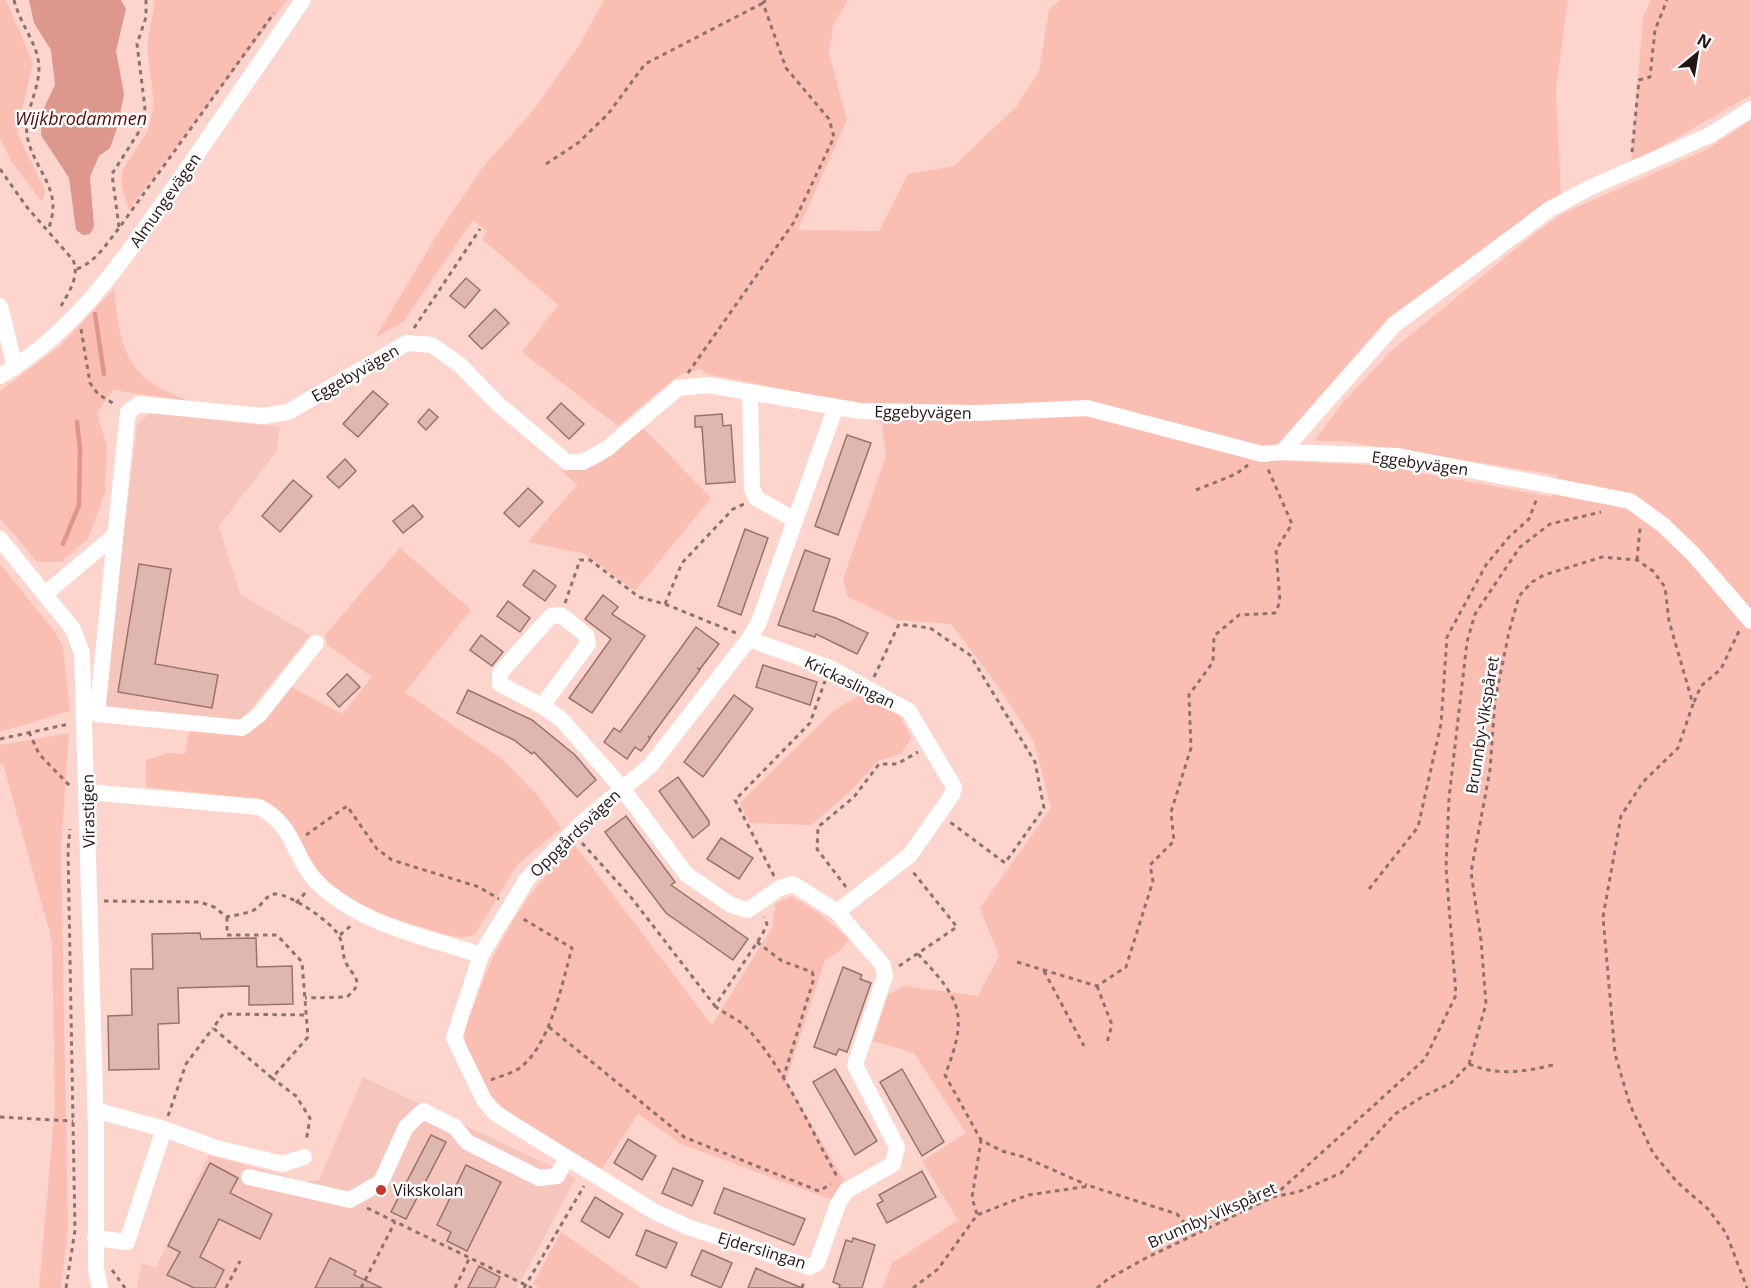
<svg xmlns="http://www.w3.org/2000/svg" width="1751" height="1288" viewBox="0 0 1751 1288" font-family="'Open Sans',sans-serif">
<rect width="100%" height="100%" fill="#fed5cd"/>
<g fill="#f6c5bc">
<path d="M150,413L280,427L276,452L219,526L240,594L310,635L239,724L103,705L137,425Z"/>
<path d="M363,1077L576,1178L517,1288H137L142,1263L156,1268L209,1155L306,1182L319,1180Z"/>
</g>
<g fill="#fbbeb3">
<path d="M0,0H6L33,63L17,133L45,190L42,202L11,161L0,138Z"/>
<path d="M155,0H287L129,210L122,187V171L148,130L154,105L147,46Z"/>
<path d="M604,0H848L833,26L829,54L847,120L798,230L879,231L908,174L954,166L1016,107L1039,71L1049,10L1060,0H1568L1556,88L1561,195L1389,317L1288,433L1276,460L1383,466L1552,497L1557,475L1341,441H1314L1344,401L1391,351L1535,233L1564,213L1708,149L1751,120V1288H883L892,1263L958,1220L922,1161L966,1133L914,1053L873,1041L888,995L904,986L978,996L999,956L980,908L1051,808L1034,742L998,686L951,624L896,620L848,597L843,579L886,456L882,424L863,405L707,374L700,369L679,375L618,426L522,352L558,305L482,239L487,231L473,220L404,321L375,338L440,230L483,167L535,108L580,44Z"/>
<path d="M1651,0H1751V95L1631,164L1643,17Z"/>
<path d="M114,289C117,321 121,362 150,382C161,390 175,395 188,401L113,390L97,413L107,447L105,493L88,539L61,562H37L0,518V391L59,347Z"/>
<path d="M643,428L711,498L635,591L585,554L528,542L577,485L561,470C601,473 613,452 643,428Z"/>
<path d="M400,548L471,610L405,692L503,760L539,797L561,828L517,865L476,933C462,942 443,934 428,929C410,924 392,919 375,913C324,893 294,842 262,800L146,787V760L169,753L185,754L189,731L249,733L288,685L342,714L372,677L327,644L325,635Z"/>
<path d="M0,564L52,628L63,646L70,711L0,732Z"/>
<path d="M859,695L900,716L911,738L901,754L878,761L850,792L811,825L750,823L740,803L832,712Z"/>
<path d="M69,733L61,848L68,1227L61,1288H39L55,1107L52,941L3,764H0V745Z"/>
<path d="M575,845L712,1025L773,926L775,904L791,896L820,914L849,939L840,951L825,960L786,1081L844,1180L832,1200L681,1144L638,1114L602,1169C575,1152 505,1115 488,1093C480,1082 462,1044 464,1030C466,1019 473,1007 477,996C499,937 529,888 575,845Z"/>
<path d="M561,1232L641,1288H539L533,1284Z"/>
</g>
<path fill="#dd978c" d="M29,0H121L126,9L116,51L124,94L118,125L110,148L99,156L90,177L94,226L90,234L83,235L76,230L69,178L41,135L42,112L55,85L51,50L34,23Z"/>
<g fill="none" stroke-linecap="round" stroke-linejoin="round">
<g stroke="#dd978c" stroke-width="4.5">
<path d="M95,314L104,374"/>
<path d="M63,544L79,505L80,449L77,422"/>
</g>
</g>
<g fill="#e0b7b0" stroke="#97736c" stroke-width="1.5">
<path d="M466,278L480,290L465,308L450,296Z"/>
<path d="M495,309L509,323L482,349L469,336Z"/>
<path d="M373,391L388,404L358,437L343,424Z"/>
<path d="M561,403L584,424L569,439L547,418Z"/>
<path d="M429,409L438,417L426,430L418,422Z"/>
<path d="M722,414L723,426L731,425L735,482L706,484L702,427H695V416Z"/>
<path d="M847,435L871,443L838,535L815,526Z"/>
<path d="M345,459L356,471L339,488L327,477Z"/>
<path d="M293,480L312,496L280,532L262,516Z"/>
<path d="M528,488L543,502L519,527L504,513Z"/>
<path d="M413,505L423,517L403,533L393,521Z"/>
<path d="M745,529L768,538L741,615L718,606Z"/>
<path d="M805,550L830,559L813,611L836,618L868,633L857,654L816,634L815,637L778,625Z"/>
<path d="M139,564L171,569L155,664L218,675L212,708L118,692Z"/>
<path d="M534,570L556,586L545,601L523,585Z"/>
<path d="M603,595L618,607L612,614L645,636L592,713L569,698L611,639L585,619Z"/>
<path d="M508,601L530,618L520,632L497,616Z"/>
<path d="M696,627L719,644L700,669L697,668L700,670L650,738L648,736L650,739L641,751L635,747L627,759L604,742L614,728L620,732Z"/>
<path d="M481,635L503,652L492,666L470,650Z"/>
<path d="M763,665L817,682L810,705L756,687Z"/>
<path d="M347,674L360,687L339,707L327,694Z"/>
<path d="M468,690L532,720L575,755L596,780L577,797L534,752L532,754L514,740L457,713Z"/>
<path d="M734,695L753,709L703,777L684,762Z"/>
<path d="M678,777L709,821V825L693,838L659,791Z"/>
<path d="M626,816L675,882L671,885L748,939L733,960L666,913L619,851L605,832Z"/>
<path d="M721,838L753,858L739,879L707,859Z"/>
<path d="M200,933L201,939L256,938L257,967L292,966L293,1004L249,1005V986L178,988L179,1023L158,1024L159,1069L109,1070L108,1016L132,1015L131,969H153L152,934Z"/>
<path d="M843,967L862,975L860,979L871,983L847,1052L839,1049L836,1055L814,1047Z"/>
<path d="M835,1069L877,1141L855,1155L813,1082Z"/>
<path d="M902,1069L944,1142L922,1156L880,1082Z"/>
<path d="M431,1135L446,1142L406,1219L391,1212Z"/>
<path d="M628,1139L656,1156L642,1180L614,1163Z"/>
<path d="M210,1163L238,1178L230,1193L272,1214L260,1239L219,1219L200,1257L224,1270L215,1288H194L167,1275L180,1252L168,1246Z"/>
<path d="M466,1165L501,1182L467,1251L447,1241L451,1232L437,1225Z"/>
<path d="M673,1168L703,1181L692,1206L662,1193Z"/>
<path d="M922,1171L936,1197L887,1223L877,1204L883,1201L879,1195Z"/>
<path d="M724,1188L805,1219L794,1245L714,1213Z"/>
<path d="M595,1197L623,1214L609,1238L581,1221Z"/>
<path d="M646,1230L677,1243L666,1268L636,1255Z"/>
<path d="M853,1238L875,1245L862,1288H839L840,1285L833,1282L846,1240L852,1242Z"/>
<path d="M702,1250L732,1263L721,1288L691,1275Z"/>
<path d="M330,1258L356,1271L354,1275L382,1288H315Z"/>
<path d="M479,1266L500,1277L495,1288H468Z"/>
<path d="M756,1268L771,1275L802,1288H748Z"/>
</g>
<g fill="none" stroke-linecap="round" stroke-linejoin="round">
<g stroke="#8d726d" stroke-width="3" stroke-dasharray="4.5 4.5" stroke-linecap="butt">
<path d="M14,0C19,21 35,41 38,59C44,88 19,114 29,144C40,177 63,192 48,230"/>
<path d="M1632,152L1639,80L1650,77L1655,30L1667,0"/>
<path d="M546,164L578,143L608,114L645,64L763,3"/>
<path d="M0,169L26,206L73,260C80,276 69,292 61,306"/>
<path d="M119,227L112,174L140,130L145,108L137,44L146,17V0"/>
<path d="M77,269C96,262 107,243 119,228L274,13"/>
<path d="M414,328L480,229"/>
<path d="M81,329L90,383L98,394L116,405"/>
<path d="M688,373L794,222L834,137L829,119L786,68L763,3L766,0"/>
<path d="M1196,490L1236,474L1248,465"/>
<path d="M1637,560L1640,528"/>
<path d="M565,603L580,560H590L639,597L665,604L736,633"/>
<path d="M665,604L682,563L733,509L744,504"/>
<path d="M874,677L899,624L930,628L970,655L1035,762L1044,808L1005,863L950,822"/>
<path d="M1694,702L1701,686L1721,669L1739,631"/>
<path d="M29,732L39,754L70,786"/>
<path d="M0,739L69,724"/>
<path d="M306,835L347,806L377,849L392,860L479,887L499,899"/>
<path d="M582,843L630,896L715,1006L762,935L767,924L764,917"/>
<path d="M774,876L735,800L810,723L825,681"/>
<path d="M846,887L817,849L818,827L854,797L879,764H897L918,752"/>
<path d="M1369,889L1418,827L1441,724L1447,637L1486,565L1509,537L1529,519L1537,498"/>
<path d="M104,901L200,902L214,907L227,917C235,915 246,914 254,910C262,906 264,896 275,894C289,893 333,923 339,936C344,945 342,955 346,963C353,977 366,981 347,997L305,998"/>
<path d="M296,903L307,891"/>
<path d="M227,917V935H277L302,962L308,1037L272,1078L296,1096L310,1118L306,1142"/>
<path d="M340,935L353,924"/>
<path d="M757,942L782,961L812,972L814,978L783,1079"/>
<path d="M918,954C961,1000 969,1014 945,1075L981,1140L1002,1151L1024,1157L1087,1185"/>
<path d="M1017,962L1097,986L1126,967L1153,881L1150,865L1174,841L1171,812L1191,748L1189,695L1213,662L1214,636L1239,615L1275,613L1280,602L1276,550L1292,524L1268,469"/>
<path d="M899,966L957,927L913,872"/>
<path d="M1044,971L1084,1046"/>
<path d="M1097,986L1112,1025L1107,1042"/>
<path d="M715,1006C724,1014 737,1018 746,1027C784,1067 810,1129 838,1178"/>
<path d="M549,1027L684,1137L819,1191L831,1184"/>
<path d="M1469,1064C1498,1076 1523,1072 1553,1065"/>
<path d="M272,1078L213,1028L223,1014L306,1015"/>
<path d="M491,1080C500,1076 514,1073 521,1067C551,1043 562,983 572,948L520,917"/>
<path d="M168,1116L186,1064L213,1028"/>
<path d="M0,1117L73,1121"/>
<path d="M1274,1196L1425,1059L1456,995L1446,868L1449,798L1467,642L1475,614L1520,547L1550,524L1601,512"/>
<path d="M367,1208L532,1288"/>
<path d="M977,1214L972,1198L981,1140"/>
<path d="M112,1270L125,1288"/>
<path d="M66,1288L75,1230L68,849L70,829"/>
<path d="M226,1288L240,1261"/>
<path d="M361,1288L395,1222"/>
<path d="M455,1288L470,1257"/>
<path d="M524,1288L584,1186"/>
<path d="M802,1288L804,1280"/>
<path d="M913,1288L938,1269L977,1215L1028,1195L1090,1186L1177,1214L1195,1235"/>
<path d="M1097,1288L1108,1279L1146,1258L1273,1197L1298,1192L1341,1173L1395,1114L1422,1097L1451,1083L1469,1064L1486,1004L1481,940L1471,872L1490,770L1495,700L1509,632L1519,596L1532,582L1544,575L1602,557L1637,560L1653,571L1665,587L1669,621L1693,704L1678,748L1643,782L1621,816L1603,917L1615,1054L1630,1105L1653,1153L1677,1182L1708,1209L1726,1233L1747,1288"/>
</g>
<g stroke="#fff" stroke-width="16">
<path d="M0,306L15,367"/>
<path d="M0,376C81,328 129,251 182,176C222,117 263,59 303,0"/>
<path d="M750,392L752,488L756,498L795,520"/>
<path d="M1282,452L1394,325L1550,209L1589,188L1710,135L1751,109"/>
<path d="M0,539L73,629L82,653L96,1129V1269L100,1288"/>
<path d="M45,594L114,536"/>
<path d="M542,706L500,684V673L551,616L561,615L586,635L588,644L542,706L560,718L622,788L686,874L731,905L748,910L780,888L793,884L837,912L910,855L952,795L954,787L909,711L830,668L749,639"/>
<path d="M97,714L128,412L139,404L263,416L288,412L407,343L432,345L460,365L498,404L567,462H583L608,448L678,388L708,385L860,411L977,413L1087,408L1262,454L1282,452L1398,456L1630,501L1663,525L1694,555L1751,621"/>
<path d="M97,714L242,728L259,715L316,643"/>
<path d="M88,792L259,807C295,825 293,857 316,881C358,924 426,937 481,955L527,879L583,822L651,765L749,639L759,622L835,409"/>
<path d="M481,955L454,1038L484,1100L495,1113L655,1212L688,1227L809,1267L817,1263L838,1204L846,1191L893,1164L897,1147L855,1065L885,976L883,965L837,912"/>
<path d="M95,1110L164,1129L216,1148L283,1164L304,1157"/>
<path d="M249,1177L350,1200L381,1182L406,1127L423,1111L455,1127L467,1142L539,1178L557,1176L567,1158"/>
<path d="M95,1238L127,1242L164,1129"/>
</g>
</g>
<circle fill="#c43729" stroke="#fff" stroke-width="2" cx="381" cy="1190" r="6"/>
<g text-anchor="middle" stroke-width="5" stroke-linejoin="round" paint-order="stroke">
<g font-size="16" fill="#231513" stroke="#fff">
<text transform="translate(165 200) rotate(-55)" y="6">Almungevägen</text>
<text transform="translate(355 373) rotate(-30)" y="6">Eggebyvägen</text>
<text transform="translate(923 412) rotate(1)" y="6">Eggebyvägen</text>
<text transform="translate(1420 463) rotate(8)" y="6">Eggebyvägen</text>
<text transform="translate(850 682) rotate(26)" y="6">Krickaslingan</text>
<text transform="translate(1482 725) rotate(-81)" y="6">Brunnby-Vikspåret</text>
<text transform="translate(88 811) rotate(-91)" y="6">Virastigen</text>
<text transform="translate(575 833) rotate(-44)" y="6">Oppgårdsvägen</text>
<text transform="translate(1212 1215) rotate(-24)" y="6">Brunnby-Vikspåret</text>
<text transform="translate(762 1250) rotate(17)" y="6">Ejderslingan</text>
</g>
<g font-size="16" fill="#231513" stroke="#fff" text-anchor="start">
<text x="393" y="1196">Vikskolan</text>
</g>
<g font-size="18" font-style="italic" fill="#5c0803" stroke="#fff">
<text x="81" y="125">Wijkbrodammen</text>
</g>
</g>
<g transform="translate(1697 54) rotate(30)" stroke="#ffffff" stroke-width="4.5" paint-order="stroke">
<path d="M0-4.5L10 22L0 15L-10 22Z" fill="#231513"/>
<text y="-9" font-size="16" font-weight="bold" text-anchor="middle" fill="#231513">N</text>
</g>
</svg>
